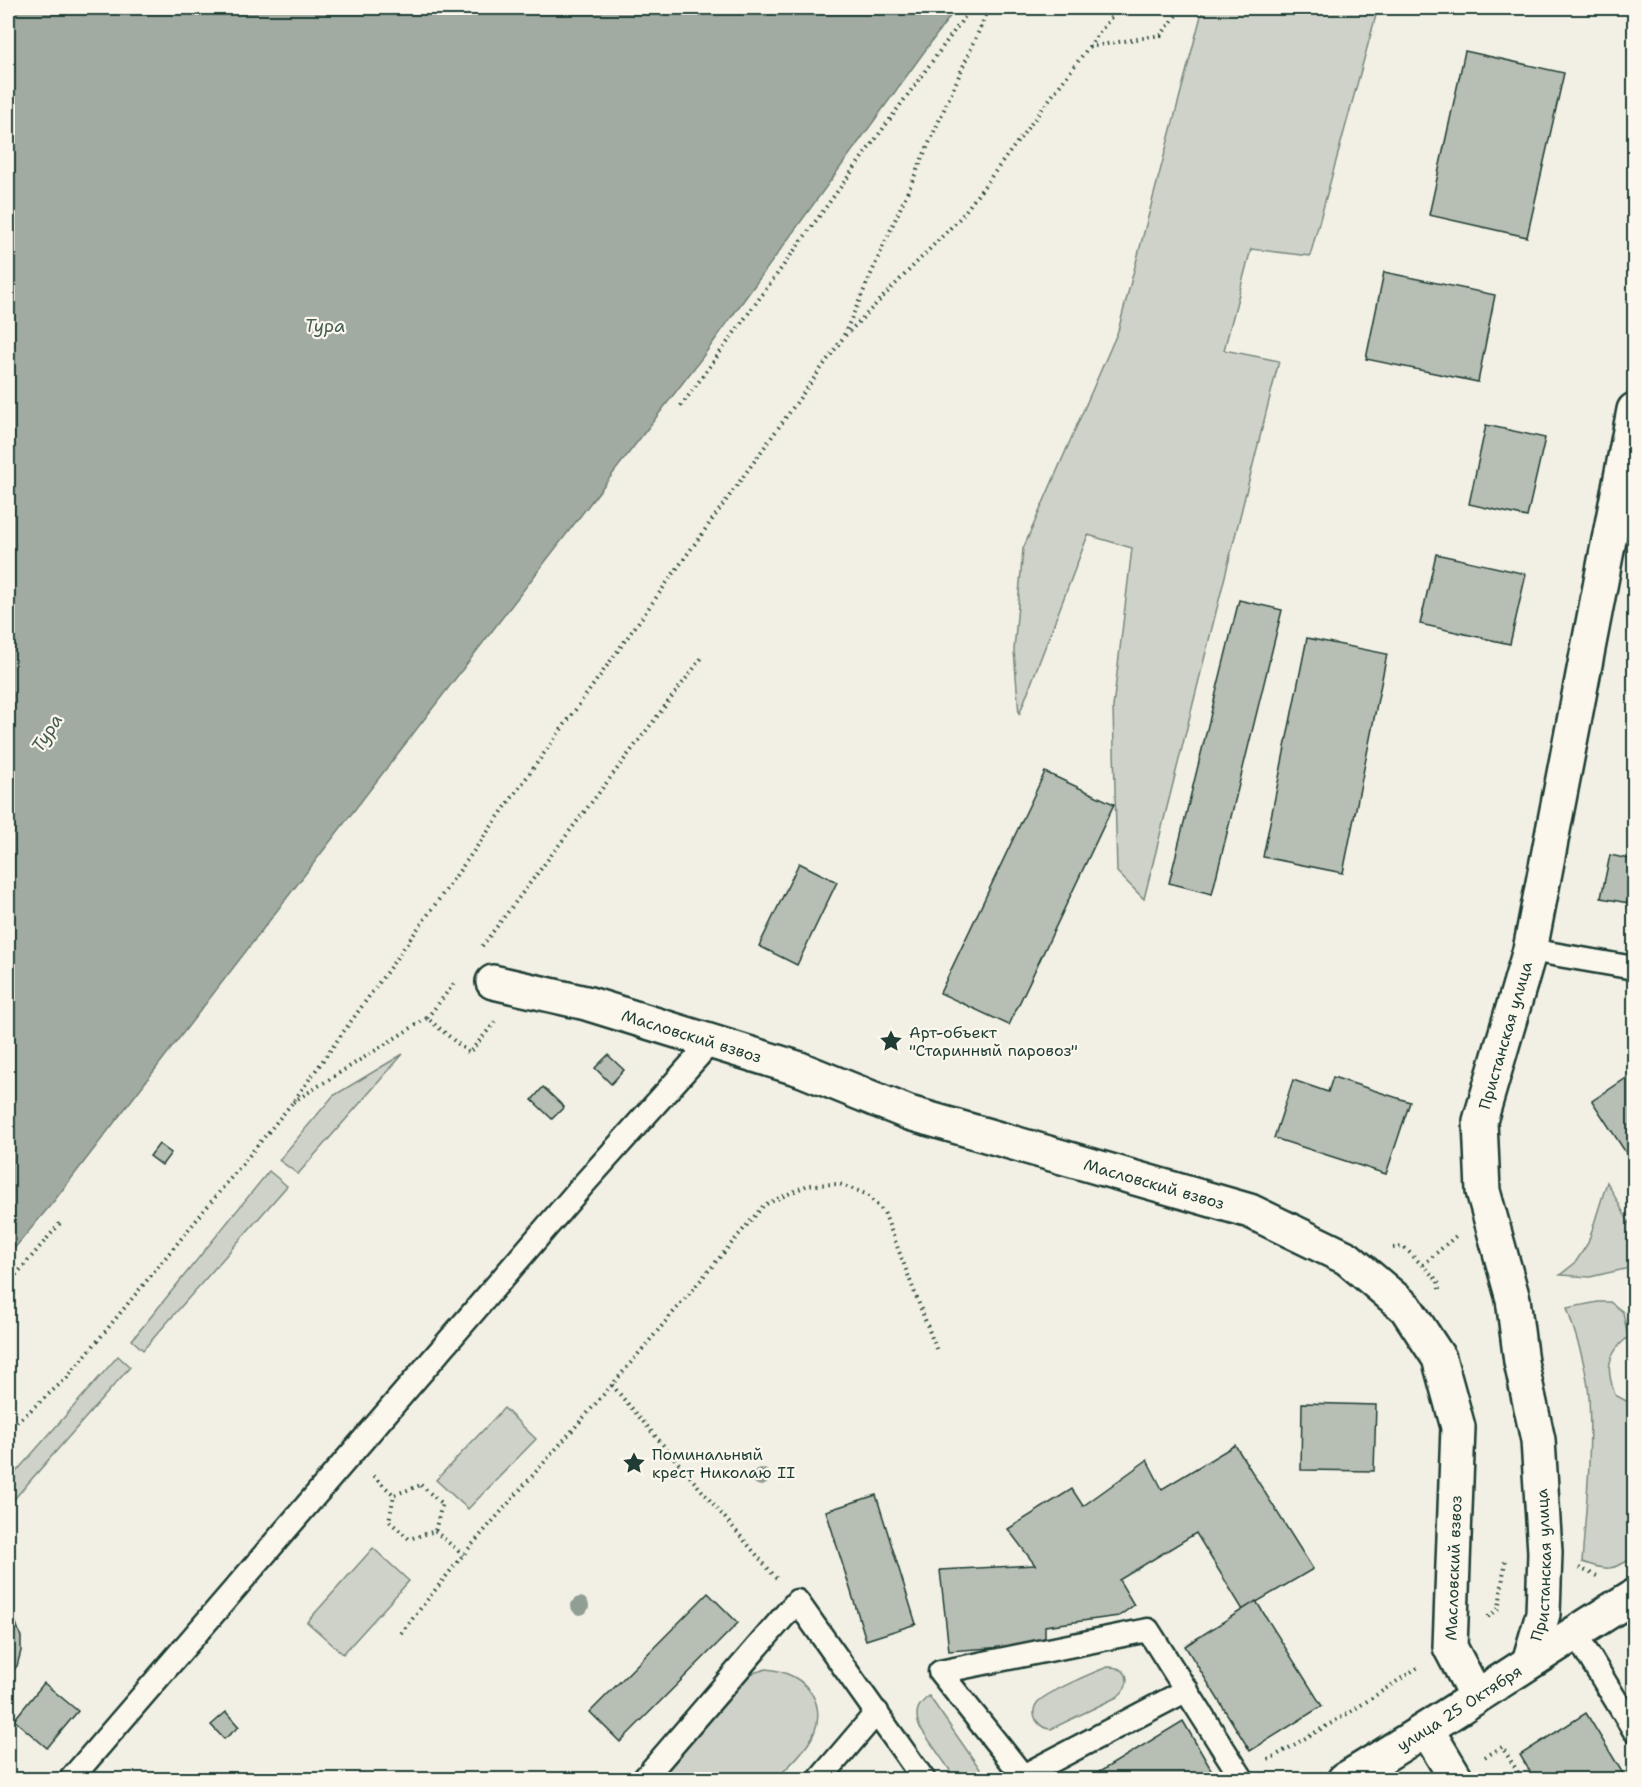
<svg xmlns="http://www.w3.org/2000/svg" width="1642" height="1787" viewBox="0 0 1642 1787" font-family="'Shantell Sans',sans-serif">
<rect width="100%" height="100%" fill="#f2f0e5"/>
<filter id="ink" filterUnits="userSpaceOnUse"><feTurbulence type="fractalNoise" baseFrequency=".0167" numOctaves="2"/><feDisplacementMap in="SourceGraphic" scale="12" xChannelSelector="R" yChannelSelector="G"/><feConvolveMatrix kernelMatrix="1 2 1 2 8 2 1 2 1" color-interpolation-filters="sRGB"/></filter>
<g filter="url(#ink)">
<g fill="#cfd2c8" stroke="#77887e" stroke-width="1.5">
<path d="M1203,8H1378L1310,256L1251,249L1224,350L1279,361L1144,899L1117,872L1113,707L1132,548L1088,535L1019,715L1014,650L1023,549L1118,331Z"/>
<path d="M403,1054L298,1174L279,1160L333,1096Z"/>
<path d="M269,1171L287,1186L143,1350L132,1340Z"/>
<path d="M1607,1182L1634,1232V1267L1590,1277L1560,1275L1575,1263L1588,1243Z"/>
<path d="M1598,1302H1610L1623,1312L1628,1337C1606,1355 1606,1369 1615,1395L1634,1405V1557C1612,1571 1607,1571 1582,1562C1586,1507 1592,1452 1589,1397C1587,1367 1576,1336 1567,1308Z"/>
<path d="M118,1356L130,1367L8,1506V1481Z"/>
<path d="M504,1408L536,1439L468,1509L436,1480Z"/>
<path d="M373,1548L409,1581L343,1654L307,1622Z"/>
<path d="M1108,1667C1131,1667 1132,1685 1117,1697L1051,1729C1044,1729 1040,1726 1036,1720C1033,1714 1033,1708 1037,1703C1043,1694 1096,1671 1108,1667Z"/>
<path d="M766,1669C807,1672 833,1707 808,1744C799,1757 787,1768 776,1779L653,1780L740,1681L753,1673Z"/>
<path d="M929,1696L987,1779H956L919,1726C914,1711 918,1705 929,1696Z"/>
</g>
<path fill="#a2aba1" stroke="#6e7f75" stroke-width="1.5" d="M8,8H956L701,359L54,1201L8,1256Z"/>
<g fill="#b7beb3" stroke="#1f3d34" stroke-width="1.5">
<path d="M1465,51L1564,73L1527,237L1429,215Z"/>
<path d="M1384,272L1495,295L1478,382L1366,359Z"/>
<path d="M1486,425L1545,438L1527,517L1469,504Z"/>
<path d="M1436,554L1526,574L1510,644L1420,624Z"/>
<path d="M1239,600L1282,610L1212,894L1169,883Z"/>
<path d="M1307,638L1387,654L1343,873L1263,857Z"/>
<path d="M1045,772L1114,804L1009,1025L940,993Z"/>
<path d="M1610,855L1634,860V904L1601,898Z"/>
<path d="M799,863L837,882L797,965L759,946Z"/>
<path d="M608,1055L624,1070L611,1084L595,1068Z"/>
<path d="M1634,1073V1165L1592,1101Z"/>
<path d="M1333,1077L1410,1102L1386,1174L1274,1138L1293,1080L1328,1092Z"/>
<path d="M543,1087L564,1107L552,1119L532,1100Z"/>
<path d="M159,1144L171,1153L162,1165L150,1156Z"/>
<path d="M1302,1403L1376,1405L1374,1471L1301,1470Z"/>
<path d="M1235,1445L1313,1569L1243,1610L1196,1533L1119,1580L1134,1605L1119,1616L1045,1626V1644L949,1651L940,1570L1035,1565L1008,1529L1072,1489L1083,1506L1147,1460L1162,1489Z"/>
<path d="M876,1495L916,1624L866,1640L826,1511Z"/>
<path d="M708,1593L738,1623L620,1742L590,1712Z"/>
<path d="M1256,1601L1322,1706L1250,1751L1185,1646Z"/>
<path d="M8,1613L16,1623L21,1637V1651L17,1666L8,1677Z"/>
<path d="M44,1683L78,1711L47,1748L14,1720Z"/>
<path d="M226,1712L239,1727L224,1739L211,1725Z"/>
<path d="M1586,1713L1627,1780H1535L1520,1755Z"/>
<path d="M1183,1721L1212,1771L1198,1780H1086Z"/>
</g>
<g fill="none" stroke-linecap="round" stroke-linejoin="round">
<g stroke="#1f3d34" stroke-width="27">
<g id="lane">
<path d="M1530,950L1634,968"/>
<path d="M1575,1633L1634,1730"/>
<path d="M1187,1690L1023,1776L940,1672L1148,1630L1243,1780"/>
<path d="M70,1780L582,1186L711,1042"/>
<path d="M643,1780L797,1601L924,1780"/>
<path d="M819,1780L877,1712"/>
</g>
</g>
<g stroke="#1f3d34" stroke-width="38">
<g id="street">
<path id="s1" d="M493,982L586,1003L800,1069L909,1113L1250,1211L1347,1258L1406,1308L1439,1358L1458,1427L1450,1647L1476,1696"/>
<path id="s2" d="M1529,1662L1543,1614L1545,1552L1538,1440L1521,1362L1513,1299L1483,1191L1480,1121L1530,950L1634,410"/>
<path d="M1427,1730L1457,1780"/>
<path id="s3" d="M1344,1780C1442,1721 1537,1656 1634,1596"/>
</g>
</g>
<g stroke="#1f3d34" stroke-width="4" stroke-dasharray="1.5 4.5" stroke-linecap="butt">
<path d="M1089,47L1161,35L1182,8"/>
<path d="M844,335L989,8"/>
<path d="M681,406L971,8"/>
<path d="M482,946L704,655"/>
<path d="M427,1018L456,981"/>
<path d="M293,1102L427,1018L469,1053L496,1021"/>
<path d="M1393,1248L1404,1247L1438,1281L1439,1289"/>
<path d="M1423,1265L1458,1234"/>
<path d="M8,1284L62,1221"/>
<path d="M612,1385L777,1579"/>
<path d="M8,1430L67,1378L293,1102L843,338L961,217L1118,8"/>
<path d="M373,1476L394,1495"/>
<path d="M421,1485L442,1504L435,1531L409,1539L389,1521L394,1495Z"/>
<path d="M435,1531L463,1555"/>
<path d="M1579,1568L1597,1576"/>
<path d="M1488,1617L1499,1608L1505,1561"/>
<path d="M401,1633L463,1555L612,1385L764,1205L808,1185L839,1184L866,1194L884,1212L937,1351"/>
<path d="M1485,1757L1502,1747L1523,1780"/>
<path d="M1268,1760L1352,1711L1420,1666"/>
</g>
<use href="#lane" stroke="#fbf7ec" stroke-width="22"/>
<use href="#street" stroke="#fbf7ec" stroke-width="33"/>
</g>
<g fill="#919e94">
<circle cx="761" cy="1477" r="9"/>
<circle cx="580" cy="1606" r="9"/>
</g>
</g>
<defs>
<g id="sight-bare" transform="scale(1.8)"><path d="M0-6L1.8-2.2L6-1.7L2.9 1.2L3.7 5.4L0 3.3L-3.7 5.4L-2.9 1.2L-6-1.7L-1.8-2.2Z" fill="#1f3d34" stroke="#fbf7ec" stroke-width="2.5" paint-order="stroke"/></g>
</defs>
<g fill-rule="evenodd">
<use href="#sight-bare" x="891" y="1041"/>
<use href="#sight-bare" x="634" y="1463"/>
</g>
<g text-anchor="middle" stroke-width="4.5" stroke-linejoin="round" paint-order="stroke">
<g font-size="16" fill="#1f3d34" stroke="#fbf7ec" text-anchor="start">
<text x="909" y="1038">Арт-объект<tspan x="909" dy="18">"Старинный паровоз"</tspan></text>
<text x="652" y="1460">Поминальный<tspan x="652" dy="18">крест Николаю II</tspan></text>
</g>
<g font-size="16" fill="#1f3d34" stroke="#fbf7ec">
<text dy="6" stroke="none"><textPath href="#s2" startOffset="639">Пристанская улица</textPath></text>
<text dy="6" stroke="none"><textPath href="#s1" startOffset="206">Масловский взвоз</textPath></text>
<text dy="6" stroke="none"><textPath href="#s1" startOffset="692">Масловский взвоз</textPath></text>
<text dy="6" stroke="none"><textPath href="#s2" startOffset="99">Пристанская улица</textPath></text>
<text transform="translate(1453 1568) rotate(-88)" y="6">Масловский взвоз</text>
<text dy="6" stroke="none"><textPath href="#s3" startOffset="136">улица 25 Октября</textPath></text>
</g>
<g font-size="18" font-style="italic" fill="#465e55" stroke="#fbf7ec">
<text x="325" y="332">Тура</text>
<text transform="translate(47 733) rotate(-57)" y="6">Тура</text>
</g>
</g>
<rect width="1642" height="1787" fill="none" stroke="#fbf7ec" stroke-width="30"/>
<rect x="15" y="15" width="1612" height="1757" fill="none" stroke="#1f3d34" stroke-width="2" filter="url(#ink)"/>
</svg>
